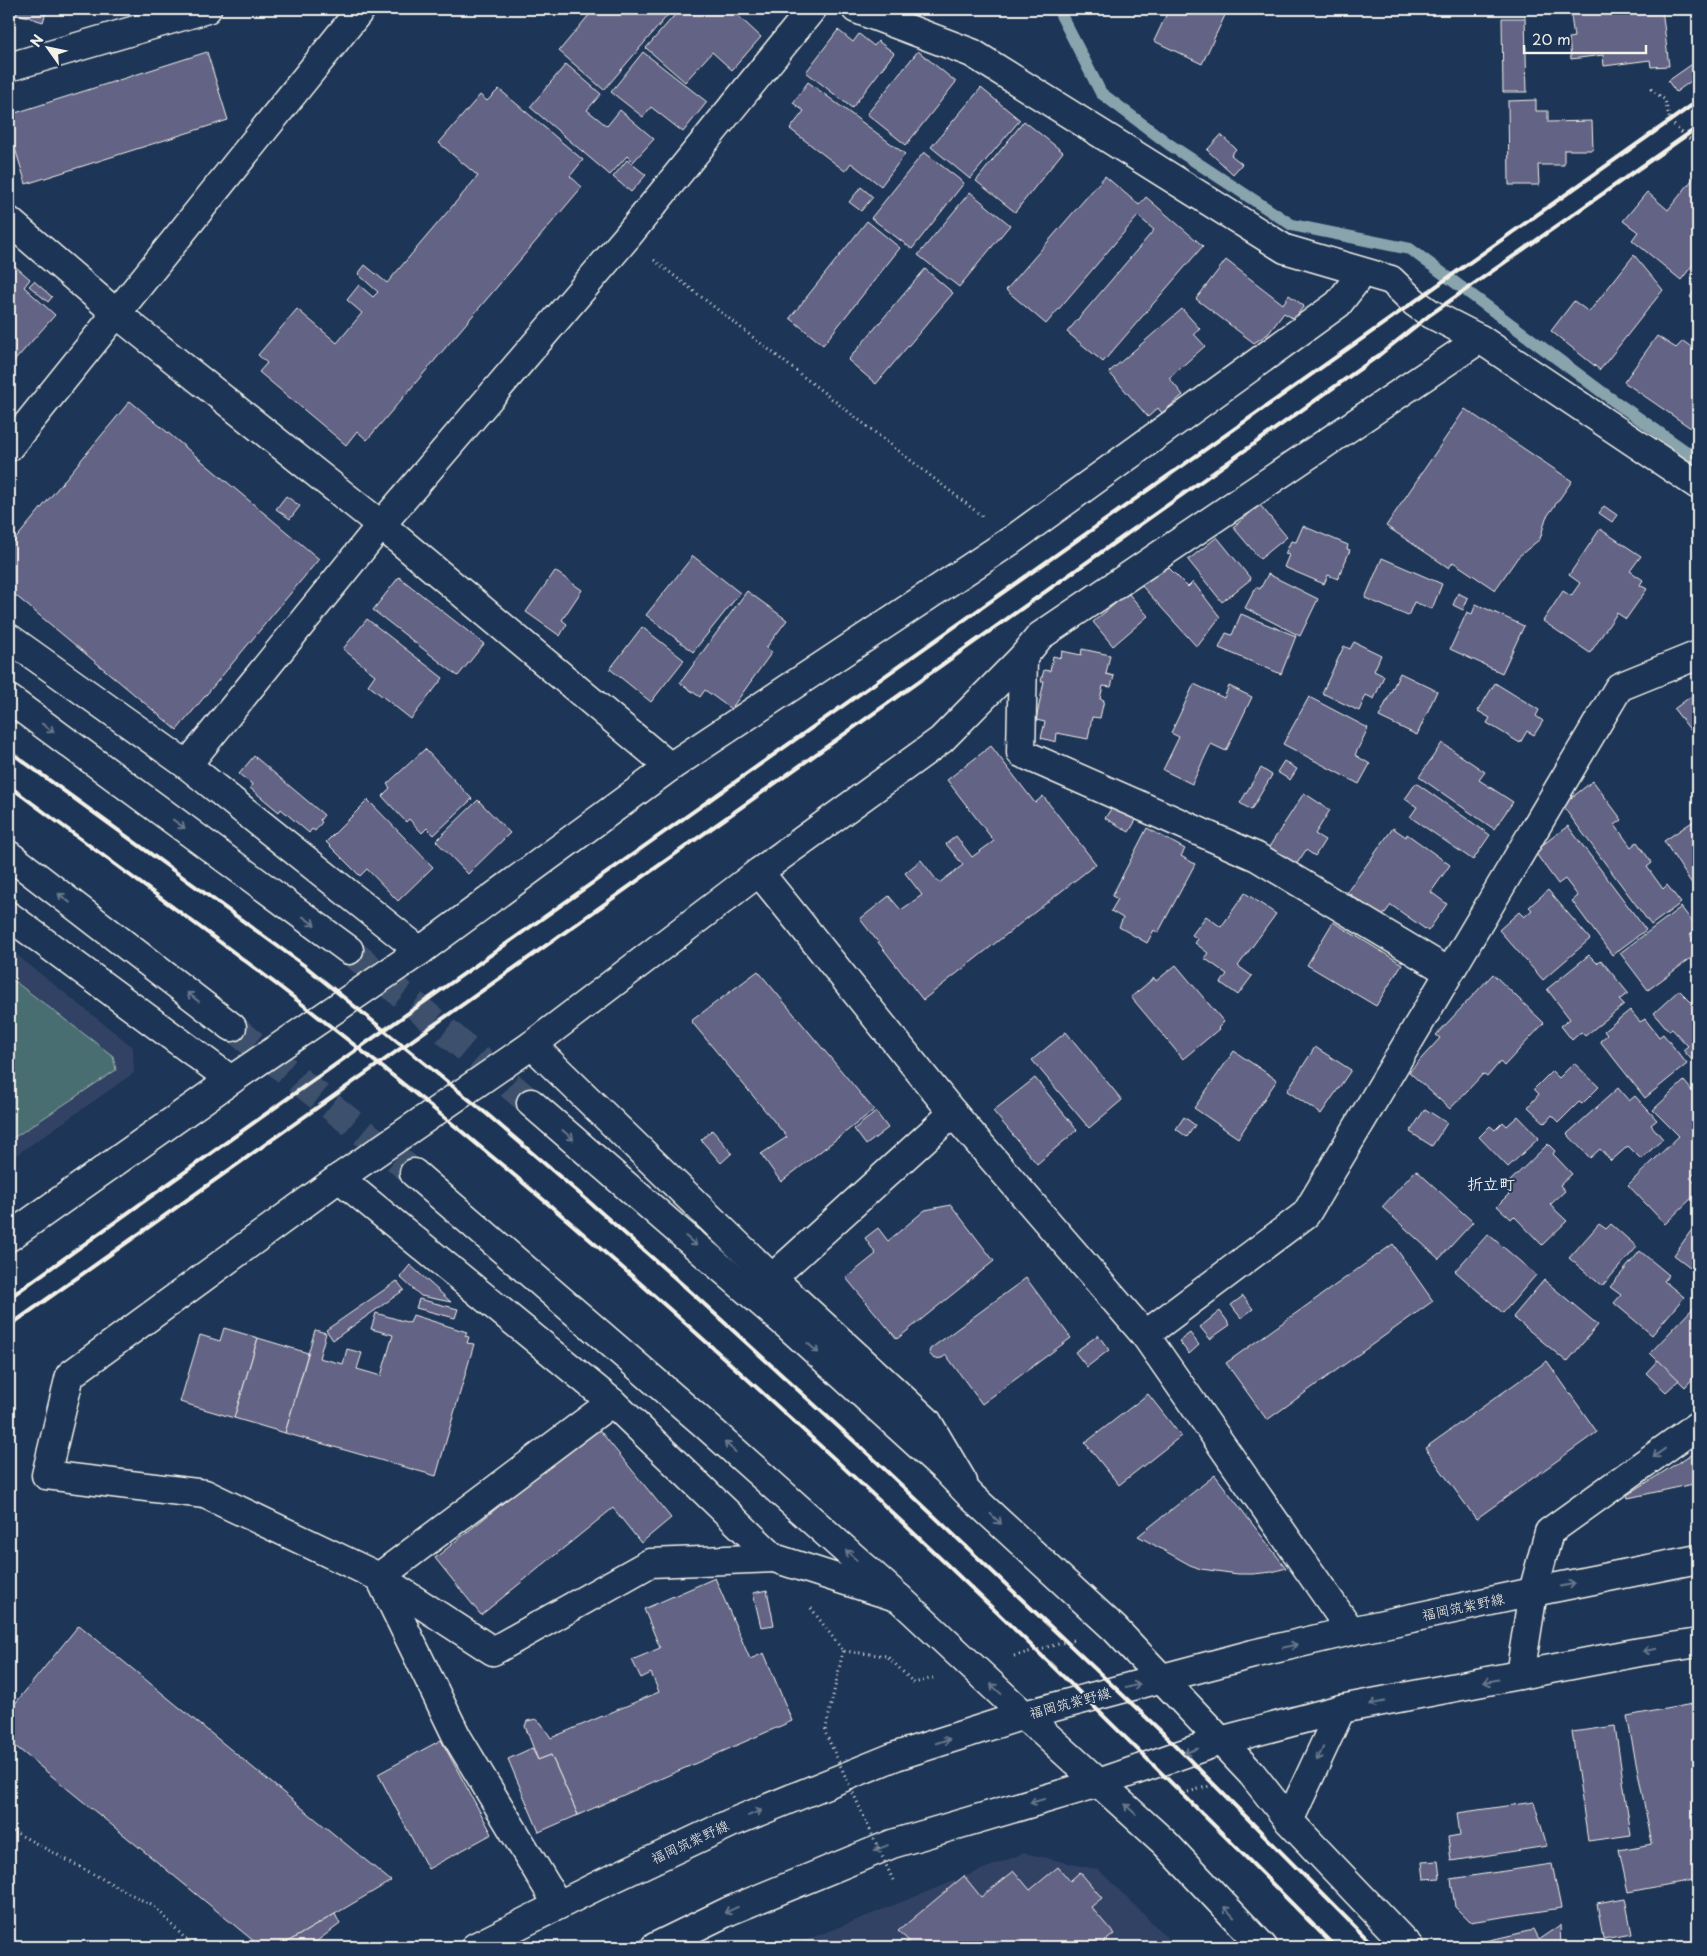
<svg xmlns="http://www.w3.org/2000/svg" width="1707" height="1956" viewBox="0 0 1707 1956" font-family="'Playpen Sans','Klee One',sans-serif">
<rect width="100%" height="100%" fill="#1d3557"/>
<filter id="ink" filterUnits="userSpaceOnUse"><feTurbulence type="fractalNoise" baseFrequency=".02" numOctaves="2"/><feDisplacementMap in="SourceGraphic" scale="10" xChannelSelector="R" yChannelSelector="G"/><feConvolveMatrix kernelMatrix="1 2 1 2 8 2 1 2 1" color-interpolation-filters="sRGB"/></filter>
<g filter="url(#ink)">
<g fill="#324365">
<path d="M9,949L133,1047L134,1073L9,1160Z"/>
<path d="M1024,1853L1099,1870L1176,1947H789Z"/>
</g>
<path fill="#4a6e71" stroke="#9fb0ac" d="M9,977L113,1056L116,1070L9,1141Z"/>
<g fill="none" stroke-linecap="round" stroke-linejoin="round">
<path stroke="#8aa4ae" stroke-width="12" d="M1058,9L1101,93L1170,145L1292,225L1410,249L1610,398L1698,460"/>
</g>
<g fill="#636486" stroke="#f4f1e8">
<path d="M9,9H47L43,22L9,11Z"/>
<path d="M594,9H673L604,90L559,51Z"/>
<path d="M680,9H735L733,11L761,37L732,70L712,52L685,82L646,48Z"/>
<path d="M1169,9H1228L1202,64L1154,41Z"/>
<path d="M1570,9H1662L1669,66L1651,67L1650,60L1604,66L1603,55L1571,59L1569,38L1574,37Z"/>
<path d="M1502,18H1525L1527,92H1503Z"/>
<path d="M838,30L853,42L859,34L874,46L878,41L894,53L852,108L806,72Z"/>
<path d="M918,51L956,82L906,145L867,114Z"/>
<path d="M207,52L228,120L26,184L9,129V115Z"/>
<path d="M643,52L707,102L683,132L651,107L643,117L611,92Z"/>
<path d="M1698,60V76L1676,92L1668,81Z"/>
<path d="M566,64L601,94L587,110L607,126L620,110L654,139L633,162L627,156L610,175L530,107Z"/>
<path d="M808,82L905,154L881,186L851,163L845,171L790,129L804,111L793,103Z"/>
<path d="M981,88L1020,120L970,179L931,147Z"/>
<path d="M499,89L583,160L570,176L582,187L367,440L357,431L346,445L259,372L267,363L258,355L297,309L337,343L362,313L347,300L359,285L373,297L378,292L358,274L365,265L387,283L478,176L439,143L480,95L487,101Z"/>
<path d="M1536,100V111H1548V122L1592,121L1593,150H1564V165H1538L1539,185H1509L1508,101Z"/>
<path d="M1024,121L1063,152L1015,212L976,181Z"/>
<path d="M1221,135L1236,149L1231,155L1242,164L1233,174L1207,150Z"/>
<path d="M924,152L964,183L912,249L871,218Z"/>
<path d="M627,160L646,175L631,192L613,177Z"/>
<path d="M1696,175L1698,177V258L1681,280L1632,240L1638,232L1623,221L1647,192L1668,210Z"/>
<path d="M1105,176L1139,205L1146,197L1203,246L1103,362L1067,332L1154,230L1138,216L1046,324L1006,290Z"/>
<path d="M861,187L873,197L861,211L849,202Z"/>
<path d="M970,192L1010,225L959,287L918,255Z"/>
<path d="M867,221L900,248L823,345L790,318Z"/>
<path d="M1634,255L1663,290L1600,370L1551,331L1574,301L1589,312Z"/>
<path d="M1226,260L1283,304L1289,295L1304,306L1294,319L1284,313L1268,334L1254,343L1196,299Z"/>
<path d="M9,261L30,279L24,287L55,315L9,367Z"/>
<path d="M925,269L953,293L876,384L848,360Z"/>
<path d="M34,281L52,297L48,302L29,286Z"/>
<path d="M1698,286V303L1690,297Z"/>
<path d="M1182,309L1200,329L1194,334L1205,346L1169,378L1183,395L1162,413L1158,408L1148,417L1109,372Z"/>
<path d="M1657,336L1676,348L1683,341L1698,352V433L1624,382Z"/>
<path d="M130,401L319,559L177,730L9,590V547Z"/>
<path d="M1465,409L1572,481L1546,518L1540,539L1518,557L1495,590L1453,562L1449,568L1386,526Z"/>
<path d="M286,496L300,506L290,519L276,509Z"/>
<path d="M1260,505L1287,537L1260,559L1233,527Z"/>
<path d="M1604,506L1617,515L1612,522L1599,513Z"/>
<path d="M1303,526L1348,545L1347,549L1350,550L1338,579L1328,575L1324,584L1284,567L1289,555L1285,554L1291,541L1296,542Z"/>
<path d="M1600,529L1641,556L1630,571L1643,580L1640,585L1647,589L1626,619L1617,613L1590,653L1543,621L1563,591L1571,596L1580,583L1569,575Z"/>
<path d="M1217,537L1251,579L1222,602L1188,560Z"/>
<path d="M693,556L740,593L693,652L646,615Z"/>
<path d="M1382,558L1442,584L1432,609L1414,602L1408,616L1365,598Z"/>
<path d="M1165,564L1188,587L1193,582L1220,617L1197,647L1141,585Z"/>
<path d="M555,571L582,590L562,620L567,624L560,636L526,612Z"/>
<path d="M1268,574L1318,599L1300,636L1245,608L1256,587L1260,589Z"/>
<path d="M399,577L484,644L458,676L373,610Z"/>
<path d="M747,591L787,620L766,648L772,652L731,709L705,690L700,697L680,683Z"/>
<path d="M1128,593L1148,616L1113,646L1093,622Z"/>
<path d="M1458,593L1468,598L1463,610L1453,605Z"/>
<path d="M1476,604L1524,626L1502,673L1450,649L1467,612L1472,614Z"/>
<path d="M1241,614L1296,636L1281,674L1219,648L1226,633L1232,635Z"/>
<path d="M367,619L443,678L411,719L368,685L375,675L343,649Z"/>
<path d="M642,627L684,660L651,702L610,669Z"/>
<path d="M1354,642L1381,655L1374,671L1384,676L1374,699L1366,695L1359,711L1322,693L1344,646L1350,649Z"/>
<path d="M1082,649L1110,655L1106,674L1114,676L1111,687L1103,686L1100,699L1104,700L1100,718L1092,717L1088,739L1057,733L1056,742L1041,738L1045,722L1036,720L1044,681H1041L1044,670L1050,671L1053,656L1061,658L1062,651L1081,655Z"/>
<path d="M1400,673L1437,691L1417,735L1379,717Z"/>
<path d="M1495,683L1539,710L1536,716L1543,721L1534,735L1527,731L1520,743L1487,723L1490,718L1478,711Z"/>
<path d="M1194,684L1224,698L1229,686L1252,697L1226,751L1211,744L1192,784L1163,770L1179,737L1171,733Z"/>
<path d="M1698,691V734L1695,736L1674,709Z"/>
<path d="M1309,697L1368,728L1355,755L1370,764L1359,784L1283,744Z"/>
<path d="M1442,743L1485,772L1479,780L1513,802L1494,829L1419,777Z"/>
<path d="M991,746L1035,803L1043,796L1096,864L923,1000L860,919L889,896L901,910L922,895L905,873L921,860L939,883L963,865L946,844L956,836L972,857L994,841L947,780Z"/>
<path d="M425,749L472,799L434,835L427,828L422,833L409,819L406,822L382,796L390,788L387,784Z"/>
<path d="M254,756L324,815L320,820L322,822L315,831L312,829L309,833L281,809L279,812L250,788L252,784L239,774Z"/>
<path d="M1284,761L1297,769L1290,780L1277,772Z"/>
<path d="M1261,768L1272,775L1251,810L1240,803Z"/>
<path d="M1593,781L1622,820L1615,825L1631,847L1637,842L1652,863L1647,867L1663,889L1667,885L1681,903L1651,925L1562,805Z"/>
<path d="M1416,783L1490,835L1473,860L1410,817L1417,807L1405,799Z"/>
<path d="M1304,793L1330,810L1315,834L1325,840L1315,856L1306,850L1294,868L1267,850Z"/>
<path d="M368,800L433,867L398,901L367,869L360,876L326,842Z"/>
<path d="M478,800L510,833L468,874L436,841Z"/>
<path d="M1113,806L1136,820L1129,832L1105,818Z"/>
<path d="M1698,818V893L1664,841Z"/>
<path d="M1568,826L1646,930L1612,955L1572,901L1578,896L1565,879L1558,884L1534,851Z"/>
<path d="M1147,828L1185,849L1181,856L1195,864L1158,933L1154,930L1147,943L1119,927L1123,918L1111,911L1118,899L1112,896Z"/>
<path d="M1393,828L1406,837L1407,834L1450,865L1431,892L1447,904L1428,931L1391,905L1382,917L1347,892Z"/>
<path d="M1548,890L1590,939L1543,980L1499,930L1519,912L1524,917L1532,910L1529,907Z"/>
<path d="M1245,893L1276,914L1238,966L1252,976L1238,995L1221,983L1227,974L1204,958L1208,953L1195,943L1198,939L1192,935L1206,916L1221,927Z"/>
<path d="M1681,907L1698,929L1690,935L1698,946V953L1648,990L1620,953Z"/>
<path d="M1333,922L1402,964L1376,1006L1307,965Z"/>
<path d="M1589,955L1597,963L1601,960L1628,993L1619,1000L1624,1005L1585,1036L1581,1032L1572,1040L1561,1026L1570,1019L1547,989Z"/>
<path d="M1176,965L1224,1022L1218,1028L1219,1029L1183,1059L1131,997L1154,978L1156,981Z"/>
<path d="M758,971L874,1110L781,1182L761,1154L787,1137L691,1021Z"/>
<path d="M1493,974L1544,1023L1504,1066L1500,1062L1487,1077L1483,1074L1450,1109L1409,1072L1440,1038L1436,1035Z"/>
<path d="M1679,990L1692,1003L1698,999V1067L1683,1050L1688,1046L1672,1029L1669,1031L1654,1013Z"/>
<path d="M1630,1010L1640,1022L1645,1019L1659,1037L1663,1034L1687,1064L1645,1098L1600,1041L1607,1035L1604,1031Z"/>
<path d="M1066,1032L1122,1100L1089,1128L1032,1060Z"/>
<path d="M1315,1047L1351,1070L1321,1114L1287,1091Z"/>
<path d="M1234,1051L1277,1080L1238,1138L1194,1108Z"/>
<path d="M1574,1063L1599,1087L1582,1104L1579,1102L1559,1122L1552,1115L1545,1123L1528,1107L1539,1094L1534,1089L1552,1071L1559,1078Z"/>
<path d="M1035,1078L1077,1130L1037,1164L993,1111Z"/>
<path d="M1684,1081L1698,1098V1170L1690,1178L1698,1186V1192L1665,1224L1628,1185L1679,1136L1653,1110Z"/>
<path d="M1618,1088L1629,1101L1635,1096L1657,1120L1651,1125L1663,1139L1641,1159L1628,1146L1611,1161L1600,1149L1590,1158L1567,1134Z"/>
<path d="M1425,1109L1447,1123L1432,1146L1410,1132Z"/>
<path d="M876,1112L888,1128L866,1145L854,1129Z"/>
<path d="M1518,1116L1539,1138L1508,1167L1479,1137L1490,1126L1495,1130L1503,1122L1507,1126Z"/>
<path d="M1184,1117L1195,1125L1187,1137L1176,1129Z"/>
<path d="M712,1130L732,1153L721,1163L701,1140Z"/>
<path d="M1548,1144L1555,1151L1553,1154L1572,1174L1560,1185L1565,1191L1550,1205L1567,1221L1542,1245L1514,1216L1511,1219L1497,1206L1510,1193L1504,1187Z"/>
<path d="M1416,1170L1473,1222L1439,1259L1382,1207Z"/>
<path d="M951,1205L994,1261L897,1339L846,1278L876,1254L865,1238L878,1228L888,1241L925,1210Z"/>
<path d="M1599,1224L1606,1229L1611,1224L1637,1247L1602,1286L1569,1258Z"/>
<path d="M1695,1225L1698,1227V1273L1674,1255Z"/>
<path d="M1488,1234L1536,1275L1503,1313L1455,1271Z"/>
<path d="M1393,1244L1433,1301L1267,1420L1226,1363Z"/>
<path d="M1640,1251L1669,1275L1664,1281L1684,1297L1652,1335L1614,1303L1621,1295L1610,1287Z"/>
<path d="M410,1265L451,1302L421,1296L400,1277Z"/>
<path d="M1026,1278L1071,1338L982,1404L946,1355L942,1358L934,1359L929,1353L930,1349Z"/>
<path d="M1544,1280L1598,1325L1567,1362L1513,1317Z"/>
<path d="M397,1281L404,1290L333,1340L326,1330Z"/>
<path d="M1243,1296L1253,1309L1241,1318L1231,1305Z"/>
<path d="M419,1299L458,1309L455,1318L416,1308Z"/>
<path d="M1697,1304L1698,1373L1685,1387L1650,1353Z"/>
<path d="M1220,1311L1230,1325L1210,1339L1200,1327Z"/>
<path d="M376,1313L410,1323L413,1315L467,1332L465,1336L469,1337L467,1343L474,1344L436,1476L285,1433L315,1330L326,1333L319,1358L343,1364L347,1349L362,1353L357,1369L381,1376L393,1335L371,1329Z"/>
<path d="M224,1328L258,1338L234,1418L180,1402L200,1335L220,1341Z"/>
<path d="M1190,1333L1199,1345L1189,1354L1179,1341Z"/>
<path d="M1098,1335L1109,1350L1087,1367L1075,1352Z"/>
<path d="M258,1338L308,1353L285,1433L234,1418Z"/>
<path d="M1658,1360L1679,1380L1666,1392L1646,1373Z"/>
<path d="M1547,1361L1597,1432L1476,1519L1425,1448Z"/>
<path d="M1148,1394L1181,1436L1119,1485L1085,1443Z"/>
<path d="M597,1427L671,1518L641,1543L613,1508L481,1615L435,1558Z"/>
<path d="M1698,1450V1483L1628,1498L1627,1495Z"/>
<path d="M1215,1475L1286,1568L1272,1572L1253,1574H1238L1201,1569L1190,1565L1138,1536Z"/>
<path d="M715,1578L750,1659L764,1653L792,1721L578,1815L551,1755L538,1760L525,1726L527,1721L536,1719L541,1723L551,1738L659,1692L651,1673L641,1678L632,1660L660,1648L644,1609Z"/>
<path d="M767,1590L774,1625L761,1627L753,1593Z"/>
<path d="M79,1625L391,1881L279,1947H261L9,1741V1711Z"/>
<path d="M1698,1703V1879L1628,1892L1619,1850L1652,1844L1627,1716Z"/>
<path d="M1615,1726L1631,1835L1588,1841L1572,1732Z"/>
<path d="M441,1740L492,1834L428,1869L378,1774Z"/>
<path d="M532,1748L538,1760L551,1755L578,1815L539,1832L508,1759Z"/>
<path d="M1534,1802L1547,1846L1451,1861L1448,1837L1460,1835L1457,1813Z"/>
<path d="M1438,1861L1440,1878L1424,1879L1422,1862Z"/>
<path d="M1552,1864L1561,1908L1470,1922L1455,1907L1451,1879Z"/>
<path d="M1058,1867L1070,1881L1080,1872L1102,1898L1091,1907L1114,1934L1098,1947H900L909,1941L898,1931L964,1876L981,1897L1014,1871L1030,1890Z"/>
<path d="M1625,1898L1632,1934L1603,1939L1597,1903Z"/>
<path d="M335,1914L340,1924L309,1947H279Z"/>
<path d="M1560,1925L1561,1947H1492L1486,1941L1533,1930L1538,1940Z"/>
</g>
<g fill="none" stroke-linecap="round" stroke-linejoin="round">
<g stroke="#3d516d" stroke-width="28" stroke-dasharray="28 14" stroke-linecap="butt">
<path d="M349,950L531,1103"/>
<path d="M232,1027L414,1173"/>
</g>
<g stroke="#f4f1e8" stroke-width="31">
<g id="street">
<path d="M856,9L972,53L1285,249L1391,280L1414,302L1431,314L1480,339L1698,485"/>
<path d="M9,67L207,9"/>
<path d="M9,221L117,314L381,525L670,767L1012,540L1338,304L1362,273"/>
<path d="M9,447L361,9"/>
<path d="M9,638L187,765L420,951"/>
<path d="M1023,657L1021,753L1257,857L1449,972"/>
<path d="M187,765L381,525L626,238L812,9"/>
<path d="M759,872L953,1113L1145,1335L1351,1631"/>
<path d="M9,916L231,1080L9,1237"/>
<path d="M532,1045L772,1278L927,1421L963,1482"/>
<path d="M231,1080L420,951L670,767"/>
<path d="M339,1178L612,1402L774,1558L899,1598"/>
<path d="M772,1278L953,1113"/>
<path d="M1145,1335L1306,1214L1619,687L1698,655"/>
<path d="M612,1402L379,1577L205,1494L46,1475L70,1375L339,1178L532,1045L759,872L941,740L1023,657L1040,636L1480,339"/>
<path d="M379,1577L493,1651L650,1563L774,1558"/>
<path d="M380,1578L457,1737L558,1905"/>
<path d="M1520,1675L1533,1592L1549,1532L1698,1425"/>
</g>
</g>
<g stroke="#f4f1e8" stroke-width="31">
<g id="secondary">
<path d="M9,699L349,950"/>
<path d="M9,855L232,1027"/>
<path d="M531,1103L787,1325L946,1470L972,1497L1115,1629L1252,1774L1289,1821L1409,1947"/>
<path d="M414,1173L702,1422L899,1598L1024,1715L1165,1843L1263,1947"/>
<path d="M1289,1821L1341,1709"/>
</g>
</g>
<g stroke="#f4f1e8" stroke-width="31">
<g id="primary">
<path d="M475,1947L599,1885L731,1823L896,1756L1024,1715L1253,1654L1351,1631L1533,1592L1698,1559"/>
<path d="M655,1947L729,1911L892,1844L1099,1783L1220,1741L1341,1709L1640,1652L1698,1643"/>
</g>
</g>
<g stroke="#f4f1e8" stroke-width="3" stroke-dasharray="1 4" stroke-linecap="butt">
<path d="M1651,89L1665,100L1670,121L1685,136L1698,144"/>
<path d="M654,260L982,516"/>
<path d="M811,1608L843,1651L887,1656L914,1683L933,1678"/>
<path d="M1014,1656L1073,1640"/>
<path d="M1188,1792L1213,1785"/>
<path d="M9,1829L155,1907L193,1947"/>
</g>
<use href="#street" stroke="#1d3557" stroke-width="28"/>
<use href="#secondary" stroke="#1d3557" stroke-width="28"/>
<use href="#primary" stroke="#1d3557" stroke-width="28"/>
<g stroke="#f4f1e8" stroke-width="4">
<path d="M9,751L305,966L488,1115L587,1200L692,1293L878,1463L1167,1737L1375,1947"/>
<path d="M9,786C99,853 190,919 280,987C406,1084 530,1186 649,1291C887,1501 1113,1722 1335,1947"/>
<path d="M9,1298L284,1101L1698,101"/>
<path d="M9,1326L1378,356L1431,314L1698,127"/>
</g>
<path stroke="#f4f1e8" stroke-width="3" stroke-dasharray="1 4" stroke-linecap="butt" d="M843,1651L825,1732L893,1880"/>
</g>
<defs><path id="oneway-shaft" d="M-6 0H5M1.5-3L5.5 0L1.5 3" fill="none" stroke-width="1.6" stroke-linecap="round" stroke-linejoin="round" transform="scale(1.25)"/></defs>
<g stroke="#68778a">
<use href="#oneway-shaft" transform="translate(48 728) rotate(36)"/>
<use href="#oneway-shaft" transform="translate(179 824) rotate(36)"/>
<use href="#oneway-shaft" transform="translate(64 898) rotate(-142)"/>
<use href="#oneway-shaft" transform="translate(309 921) rotate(36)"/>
<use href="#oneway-shaft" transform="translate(193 997) rotate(-142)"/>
<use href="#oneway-shaft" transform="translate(568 1135) rotate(41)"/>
<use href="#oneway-shaft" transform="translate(691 1241) rotate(41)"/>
<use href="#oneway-shaft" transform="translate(813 1348) rotate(42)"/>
<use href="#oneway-shaft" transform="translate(730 1447) rotate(-138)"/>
<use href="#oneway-shaft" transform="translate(1659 1453) rotate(144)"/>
<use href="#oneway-shaft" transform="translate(996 1519) rotate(43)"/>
<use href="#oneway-shaft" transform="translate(851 1555) rotate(-138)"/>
<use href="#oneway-shaft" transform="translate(1568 1585) rotate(-11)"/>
<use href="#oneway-shaft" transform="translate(1290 1646) rotate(-13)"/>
<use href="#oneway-shaft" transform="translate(1650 1650) rotate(171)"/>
<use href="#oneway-shaft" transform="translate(1491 1681) rotate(169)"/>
<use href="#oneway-shaft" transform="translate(1133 1686) rotate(-15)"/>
<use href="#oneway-shaft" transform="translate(996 1689) rotate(-137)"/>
<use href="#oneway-shaft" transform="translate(1377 1703) rotate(169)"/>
<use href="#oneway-shaft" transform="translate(943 1741) rotate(-18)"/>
<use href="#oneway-shaft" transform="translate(1191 1751) rotate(161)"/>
<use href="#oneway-shaft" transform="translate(1320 1754) rotate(115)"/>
<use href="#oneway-shaft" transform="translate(1037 1801) rotate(164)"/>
<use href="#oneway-shaft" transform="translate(1130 1809) rotate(-138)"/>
<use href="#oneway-shaft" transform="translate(755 1813) rotate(-22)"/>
<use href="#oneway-shaft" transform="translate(881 1848) rotate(158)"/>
<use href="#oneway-shaft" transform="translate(731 1910) rotate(156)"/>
<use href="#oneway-shaft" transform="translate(1229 1912) rotate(-133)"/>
</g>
</g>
<g text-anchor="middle" stroke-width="4" stroke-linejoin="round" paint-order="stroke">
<g font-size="14" fill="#f4f1e8" stroke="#1d3557">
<text transform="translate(1463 1607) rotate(-12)" y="5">福岡筑紫野線</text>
<text transform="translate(1070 1703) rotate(-15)" y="5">福岡筑紫野線</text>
<text transform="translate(690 1842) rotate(-25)" y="5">福岡筑紫野線</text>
</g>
<g font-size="16" font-weight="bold" fill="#f4f1e8" stroke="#1d3557">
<text x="1491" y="1190">折立町</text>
</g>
</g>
<rect width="1707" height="1956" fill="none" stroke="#1d3557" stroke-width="30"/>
<rect x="15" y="15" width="1677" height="1926" fill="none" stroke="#f4f1e8" stroke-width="2" filter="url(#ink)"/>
<g transform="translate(48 48) rotate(303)" stroke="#1d3557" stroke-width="4" paint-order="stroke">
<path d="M0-4L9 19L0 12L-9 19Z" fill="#f4f1e8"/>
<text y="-8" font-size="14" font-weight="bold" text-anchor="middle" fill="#f4f1e8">N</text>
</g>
<path d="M1524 45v8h122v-8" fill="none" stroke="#f4f1e8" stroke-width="2.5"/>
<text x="1532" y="45" font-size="15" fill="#f4f1e8" stroke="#1d3557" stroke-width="4" paint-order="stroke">20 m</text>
</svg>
